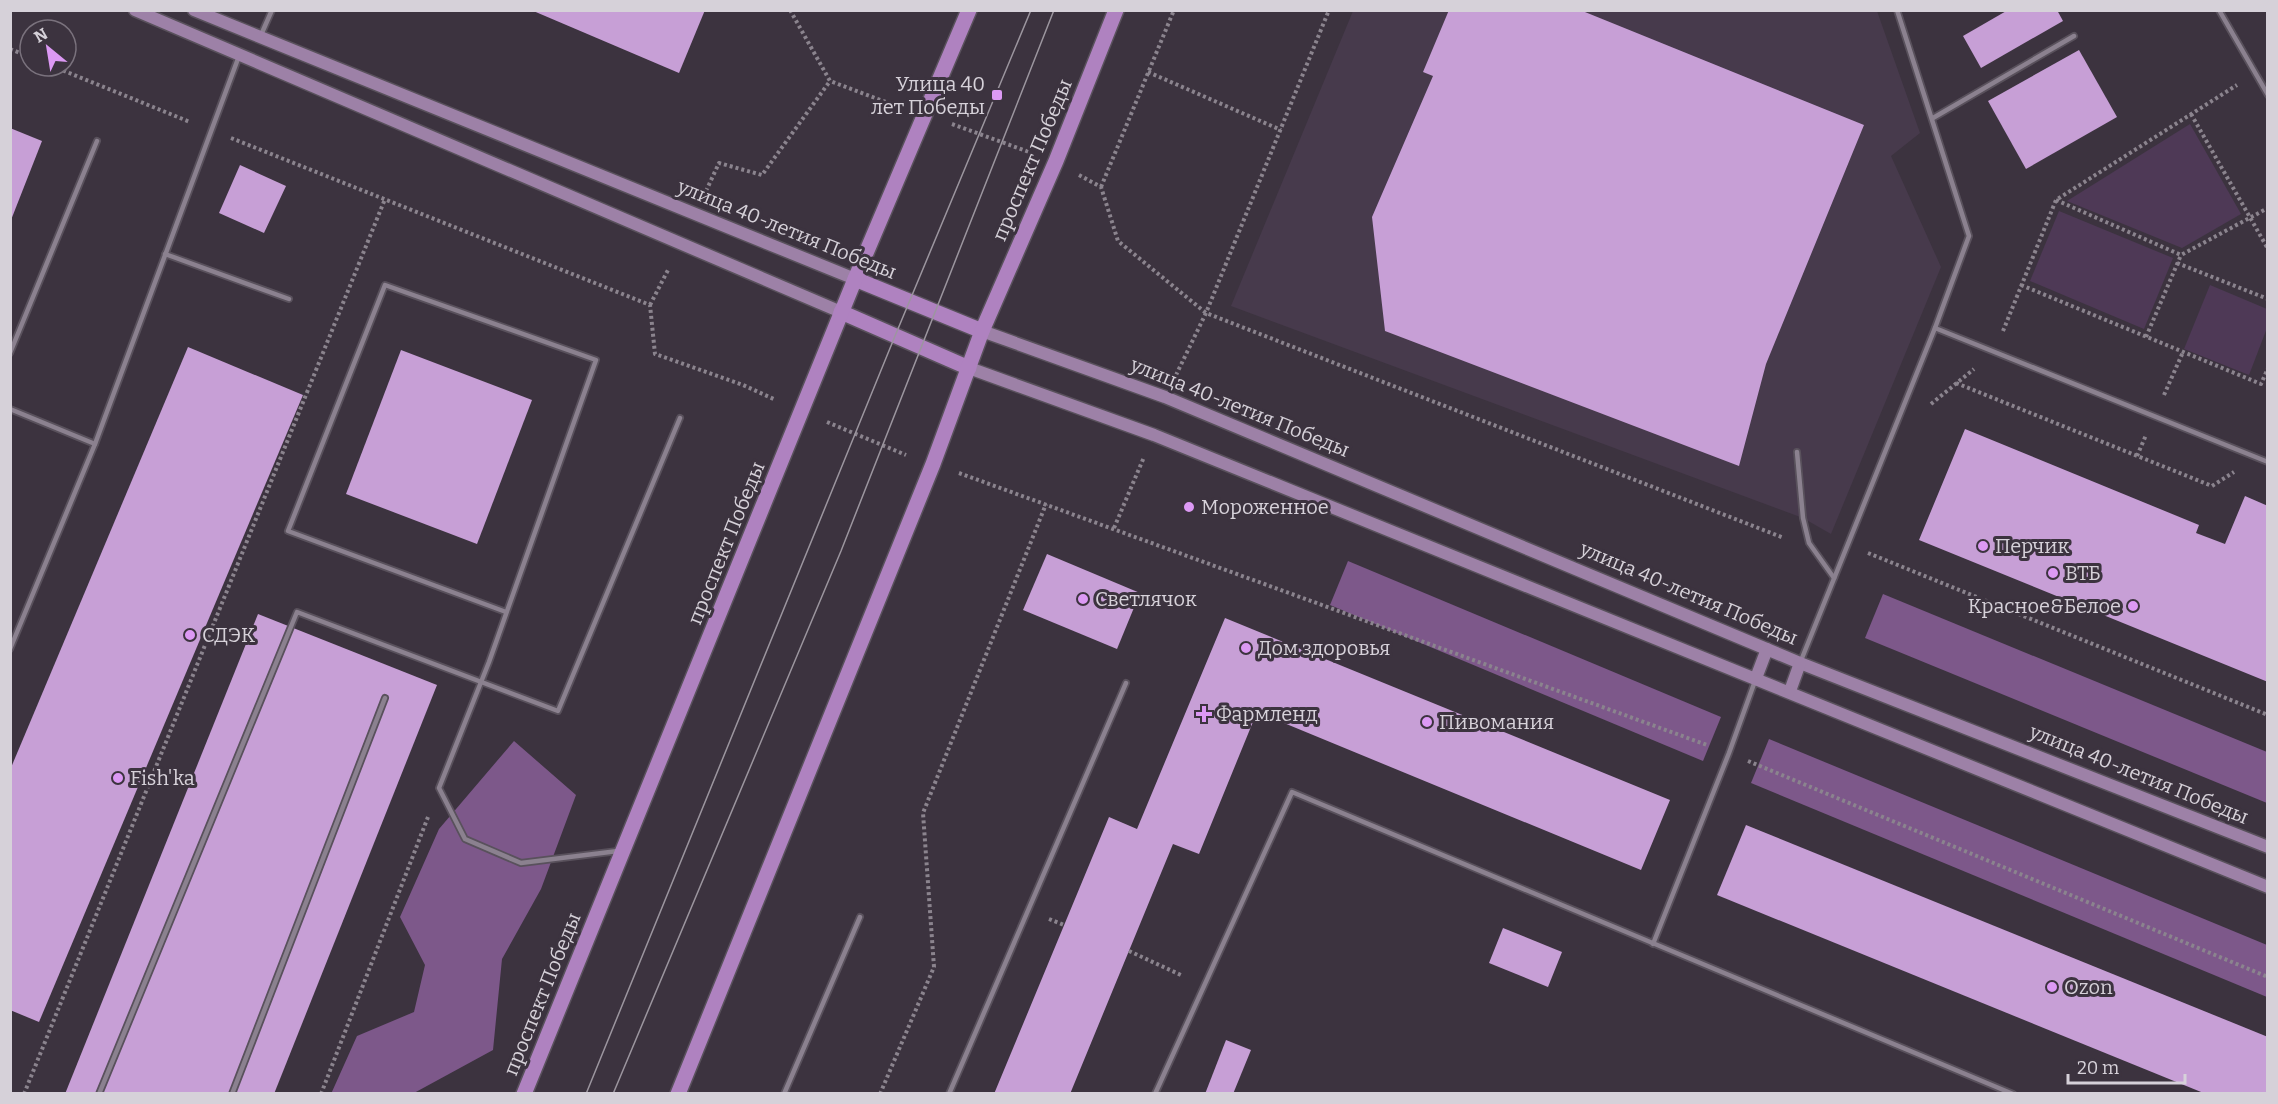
<svg xmlns="http://www.w3.org/2000/svg" width="2278" height="1104" viewBox="0 0 2278 1104" font-family="Bitter,serif">
<rect width="100%" height="100%" fill="#3c333f"/>
<path fill="#473a4c" d="M1353,11H1877L1920,133L1891,156L1941,267L1831,534L1803,518L1231,306Z"/>
<g fill="#4e3956">
<path d="M2190,124L2241,214L2182,248L2067,201Z"/>
<path d="M2059,211L2173,258L2144,329L2030,281Z"/>
<path d="M2210,285L2267,309V328L2249,375L2184,349Z"/>
</g>
<g fill="#7d588a">
<path d="M1348,561L1721,717L1703,761L1330,605Z"/>
<path d="M1883,594L2267,752V803L1865,638Z"/>
<path d="M1769,739L2267,945V997L1751,783Z"/>
<path d="M514,741L576,795L541,889L502,959L493,1050L414,1093L331,1094L357,1036L414,1012L425,965L400,917L439,829Z"/>
</g>
<g fill="#c79fd6">
<path d="M531,10H705L679,73Z"/>
<path d="M1449,10H1580L1864,125L1766,364L1739,466L1385,331L1372,217L1433,76L1423,72Z"/>
<path d="M2008,10H2057L2063,21L1981,68L1963,36Z"/>
<path d="M2079,50L2117,117L2026,169L1988,101Z"/>
<path d="M10,128L42,141L11,220H10Z"/>
<path d="M240,165L286,186L264,233L219,213Z"/>
<path d="M188,347L303,395L39,1022L10,1010V770Z"/>
<path d="M401,350L532,400L477,544L346,494Z"/>
<path d="M1965,429L2199,525L2196,533L2225,544L2245,496L2268,506V682L1919,540Z"/>
<path d="M1047,554L1140,593L1117,649L1023,610Z"/>
<path d="M258,614L437,685L274,1094H65Z"/>
<path d="M1225,618L1670,800L1641,870L1257,712L1199,854L1173,844L1070,1094H994L1109,817L1137,829Z"/>
<path d="M1746,825L2268,1037V1094H2206L1717,895Z"/>
<path d="M1503,928L1562,952L1548,987L1489,963Z"/>
<path d="M1226,1040L1251,1050L1233,1094H1205Z"/>
</g>
<g fill="none" stroke-linecap="round" stroke-linejoin="round">
<g stroke="#59515c" stroke-width="8">
<g id="lane">
<path d="M2219,10L2268,95"/>
<path d="M261,35L272,10"/>
<path d="M1933,118L2074,36"/>
<path d="M165,254L289,299"/>
<path d="M1935,328L2268,462"/>
<path d="M10,353L97,141"/>
<path d="M10,409L95,444"/>
<path d="M1797,452L1803,518L1809,543L1834,578"/>
<path d="M506,612L288,531L385,285L596,360L489,662L439,788L465,839L521,863L618,851"/>
<path d="M10,649L95,444L239,56"/>
<path d="M1800,663L1935,328L1969,236L1897,10"/>
<path d="M1653,944L1729,753L1755,681"/>
<path d="M99,1094L297,612L558,711L680,418"/>
<path d="M232,1094L385,698"/>
<path d="M784,1094L860,917"/>
<path d="M949,1094L1126,683"/>
<path d="M1155,1094L1292,792L2013,1094"/>
</g>
</g>
<g stroke="#59515c" stroke-width="15">
<g id="secondary">
<path d="M135,10L841,312"/>
<path d="M194,10L855,279"/>
<path d="M982,331L1165,397L1800,663L2268,847"/>
<path d="M969,368L1154,435L2268,887"/>
<path d="M1756,678L1767,649"/>
<path d="M1790,691L1800,663"/>
</g>
</g>
<g stroke="#59515c" stroke-width="18">
<g id="primary">
<path d="M855,279L982,331"/>
<path d="M841,312L969,368"/>
<path d="M524,1094L855,279L969,10"/>
<path d="M678,1094L933,464L982,331L1056,161L1116,10"/>
</g>
</g>
<g stroke="#8b848e" stroke-width="4" stroke-dasharray="3 3" stroke-linecap="butt">
<path d="M790,10L830,81L899,107"/>
<path d="M10,49L30,57"/>
<path d="M52,66L190,122"/>
<path d="M1148,72L1281,130"/>
<path d="M2191,114L2268,249"/>
<path d="M952,124L1029,152"/>
<path d="M231,138L650,305L655,354L743,385L776,400"/>
<path d="M1079,175L1101,187L1118,241L1206,313L1784,538"/>
<path d="M1101,187L1174,10"/>
<path d="M706,191L719,163L762,175L830,81"/>
<path d="M2056,200L2181,255L2268,208"/>
<path d="M2177,263L2268,299"/>
<path d="M2021,285L2261,384L2268,368"/>
<path d="M650,305L669,268"/>
<path d="M2003,331L2056,200L2237,85"/>
<path d="M2146,337L2181,255"/>
<path d="M1176,375L1206,313L1329,10"/>
<path d="M1956,383L2212,486L2234,472"/>
<path d="M2164,395L2183,352"/>
<path d="M1931,404L1974,369"/>
<path d="M827,422L906,455"/>
<path d="M2137,456L2146,435"/>
<path d="M959,473L1707,745"/>
<path d="M1114,528L1144,457"/>
<path d="M1868,553L2268,715"/>
<path d="M1748,761L2268,977"/>
<path d="M1049,919L1064,925"/>
<path d="M1129,951L1183,976"/>
<path d="M24,1094L385,199"/>
<path d="M321,1094L428,817"/>
<path d="M880,1094L934,967L923,813L1046,504"/>
</g>
<use href="#lane" stroke="#8b818f" stroke-width="4.5"/>
<use href="#secondary" stroke="#9d81a7" stroke-width="12"/>
<use href="#primary" stroke="#af82c0" stroke-width="15"/>
<g stroke="#9c969f" stroke-width="1.5">
<path d="M586,1094L895,336L1031,10"/>
<path d="M613,1094L841,551L1054,10"/>
</g>
</g>
<g fill="#dc99f4" stroke="#3c333f" stroke-width="2">
<rect x="991" y="89" width="12" height="12" rx="3"/>
<circle cx="1189" cy="507" r="6"/>
<circle cx="1983" cy="546" r="6"/>
<circle cx="2053" cy="573" r="6"/>
<circle cx="1083" cy="599" r="6"/>
<circle cx="2133" cy="606" r="6"/>
<circle cx="190" cy="635" r="6"/>
<circle cx="1246" cy="648" r="6"/>
<path d="M1201 705h6v6h6v6h-6v6h-6v-6h-6v-6h6z"/>
<circle cx="1427" cy="722" r="6"/>
<circle cx="118" cy="778" r="6"/>
<circle cx="2052" cy="987" r="6"/>
</g>
<g text-anchor="middle" stroke-width="6" stroke-linejoin="round" paint-order="stroke">
<g font-size="20" fill="#d6d1d9" stroke="#3c333f" text-anchor="start">
<text x="985" y="91" text-anchor="end">Улица 40<tspan x="985" dy="23">лет Победы</tspan></text>
<text x="1201" y="514">Мороженное</text>
<text x="1995" y="553">Перчик</text>
<text x="2065" y="580">ВТБ</text>
<text x="1095" y="606">Светлячок</text>
<text x="2121" y="613" text-anchor="end">Красное&amp;Белое</text>
<text x="202" y="642">СДЭК</text>
<text x="1258" y="655">Дом здоровья</text>
<text x="1216" y="721">Фармленд</text>
<text x="1439" y="729">Пивомания</text>
<text x="130" y="785">Fish'ka</text>
<text x="2064" y="994">Ozon</text>
</g>
<g font-size="20" fill="#d6d1d9" stroke="#3c333f">
<text transform="translate(1032 160) rotate(-67)" y="7">проспект Победы</text>
<text transform="translate(787 229) rotate(22)" y="7">улица 40-летия Победы</text>
<text transform="translate(1240 407) rotate(22)" y="7">улица 40-летия Победы</text>
<text transform="translate(726 543) rotate(-68)" y="7">проспект Победы</text>
<text transform="translate(1689 593) rotate(23)" y="7">улица 40-летия Победы</text>
<text transform="translate(2139 774) rotate(22)" y="7">улица 40-летия Победы</text>
<text transform="translate(542 994) rotate(-68)" y="7">проспект Победы</text>
</g>
</g>
<rect width="2278" height="1104" fill="none" stroke="#d6d1d9" stroke-width="24"/>
<g transform="translate(48 48) rotate(330)"><circle r="28" fill="#3c333f" stroke="#7a727d" stroke-width="1.5"/>
<path d="M0-4.5L10 22L0 15L-10 22Z" fill="#dc99f4"/>
<text y="-9" font-size="16" font-weight="bold" text-anchor="middle" fill="#d6d1d9">N</text>
</g>
<path d="M2068 1074v9h117v-9" fill="none" stroke="#d6d1d9" stroke-width="3"/>
<text x="2077" y="1074" font-size="18" fill="#d6d1d9" stroke="#3c333f" stroke-width="4.5" paint-order="stroke">20 m</text>
</svg>
